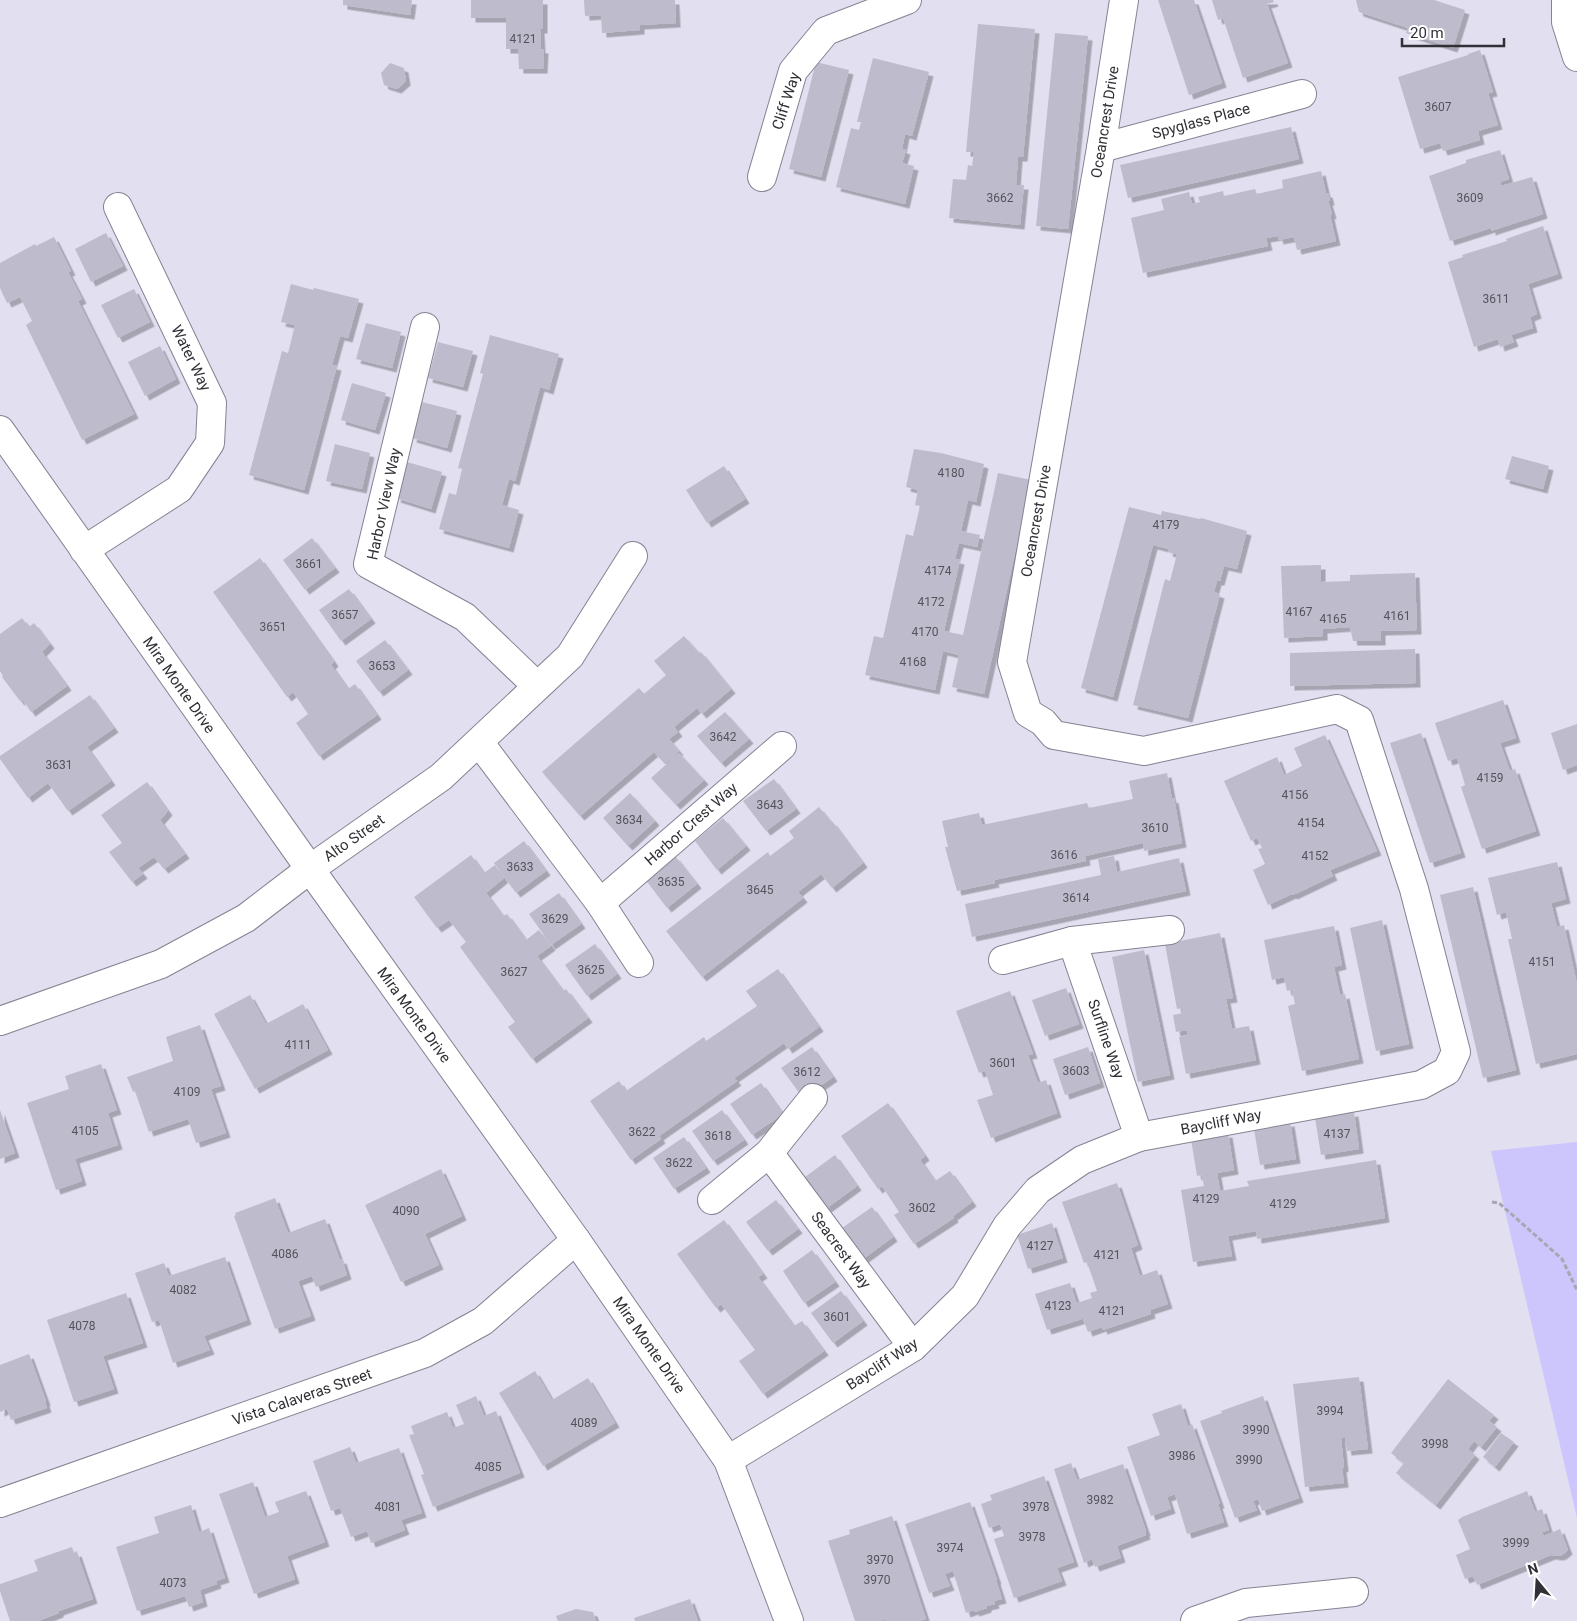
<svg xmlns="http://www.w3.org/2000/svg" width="1577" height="1621" viewBox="0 0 1577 1621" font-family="Roboto,sans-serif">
<defs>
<filter id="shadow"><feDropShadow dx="4.5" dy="4.5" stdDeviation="0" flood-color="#0004"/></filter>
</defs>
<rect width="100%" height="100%" fill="#e1dff0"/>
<path fill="#ccc6fc" d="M1577,1142V1518L1491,1151Z"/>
<g fill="#bebccc" filter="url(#shadow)">
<path d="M343,0H412L410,15L343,5Z"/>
<path d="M471,0H543V29H540L541,49H544L543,69H519L518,49H506V18H471Z"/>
<path d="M584,0H675L676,22V23L640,25V30L602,33L601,15L585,16Z"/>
<path d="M1158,0H1194L1222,83L1189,95Z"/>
<path d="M1212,0H1273L1274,2L1267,4L1288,63L1243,78L1223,18L1218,20Z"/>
<path d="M1356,0H1434L1465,10L1453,48L1406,33L1408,28L1359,12Z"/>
<path d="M978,24L1035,29L1023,157H1018L1016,185H1024L1020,225L949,218L953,179L966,180L968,165L972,166L974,152H966Z"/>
<path d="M1055,33L1088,36L1068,229L1036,226Z"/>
<path d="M1480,50L1493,92L1488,93L1498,125L1478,131L1480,140L1443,151L1440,143L1420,149L1398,77L1468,55V54Z"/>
<path d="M873,58L929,72L912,136L905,134L902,149L906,150L902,163L914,166L905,204L836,187L851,128L859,130L861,122H857Z"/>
<path d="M816,62L849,70L821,177L789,169Z"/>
<path d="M390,63L404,68L406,81L397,89L384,85L381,73Z"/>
<path d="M1291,127L1299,159L1128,198L1120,165Z"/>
<path d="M1500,150L1509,179L1500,182L1501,186L1532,177L1543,214L1491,231V228L1450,241L1429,176L1466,163V160Z"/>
<path d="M1321,171L1326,193H1328L1330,201H1328L1332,214L1330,215L1336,241L1297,250L1294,237L1279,240L1278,236L1266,238L1268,246L1143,273L1131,218L1164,210L1161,199L1189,192L1192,204L1200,202L1198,197L1223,191L1224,196L1255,189L1257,194L1283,188L1282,180Z"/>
<path d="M1543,226L1558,274L1528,284L1537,314L1530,317L1533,328L1511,335L1514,342L1500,347L1498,339L1474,347L1448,262L1463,257L1462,255L1507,241L1506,239Z"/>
<path d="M106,233L123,266L91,282L75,249Z"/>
<path d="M54,237L71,271L68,272L82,299L78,301L134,414L82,440L26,325L32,321L20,297L7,303L0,288V263L35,244L36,246Z"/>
<path d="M291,284L313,290L314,288L359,299L348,338L340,336L332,365L337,366L304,490L249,475L282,351L288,353L295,325L281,322Z"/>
<path d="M134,289L150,322L118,338L101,305Z"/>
<path d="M366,323L401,332L392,368L356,359Z"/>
<path d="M490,335L559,354L549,390L540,387L515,481L509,479L502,505L519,510L509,548L439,529L449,493L456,495L462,469L458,468L483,374L480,373Z"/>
<path d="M438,342L473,351L463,387L428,378Z"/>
<path d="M160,346L176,379L145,396L128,362Z"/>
<path d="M352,383L386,393L375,430L341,420Z"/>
<path d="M422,402L457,411L447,448L412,438Z"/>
<path d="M335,444L370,453L362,489L326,481Z"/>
<path d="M914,449L941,453L984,464L976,502L968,500L961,531L980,535L977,547L959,543L955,559L960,560L944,631L963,635L998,473L1031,480L984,694L952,687L959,655L943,651L935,690L865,675L874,636L883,638L906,534L913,536L920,506L915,505L918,490L906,487Z"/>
<path d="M1512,456L1549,466L1543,489L1505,479Z"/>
<path d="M407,462L442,472L431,509L396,498Z"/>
<path d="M724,466L745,499L707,523L686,490Z"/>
<path d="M1129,507L1161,515L1162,511L1200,519L1201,518L1247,531L1237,569L1224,566L1220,581H1217L1214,592L1220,594L1188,718L1133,705L1165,579L1170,581L1177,554L1168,552L1169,549L1153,545L1113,697L1081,688Z"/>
<path d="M312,538L335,568L305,590L283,560Z"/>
<path d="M260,558L334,662L331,665L348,689L355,684L377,715L319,756L296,723L308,714L293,692L287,697L213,592Z"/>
<path d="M1321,565V582L1350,581V575L1415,573L1417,630L1381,631V641H1353L1350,627L1323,629V636L1284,638L1281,566Z"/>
<path d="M349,589L371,619L341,641L319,610Z"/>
<path d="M22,618L29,627L34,623L50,644L42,652L67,686L31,712L22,699L20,701L2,677L3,676L0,671V634Z"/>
<path d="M684,636L699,653L701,652L731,689L702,714L697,708L674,727L678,732L669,739L679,751L665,764L654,752L580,816L542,772L639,688L644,694L666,675L654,661Z"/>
<path d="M385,640L408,670L379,692L356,661Z"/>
<path d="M1415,649L1416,683L1290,686V653Z"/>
<path d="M90,695L114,728L87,747L111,781L68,811L48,783L28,798L0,759V756Z"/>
<path d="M1503,700L1516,738L1500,743L1510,771L1515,769L1536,831L1482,849L1461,787L1465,785L1457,758L1448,761L1435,723Z"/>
<path d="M725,712L749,739L721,763L697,736Z"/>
<path d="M1577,724V765L1563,770L1551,733Z"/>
<path d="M1421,733L1461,853L1430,863L1390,743Z"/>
<path d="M1325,735L1377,851L1330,870L1333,876L1293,895L1292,894L1268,905L1253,870L1265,864L1258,849L1262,848L1257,838L1251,841L1224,781L1277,757L1284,775L1302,766L1294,748Z"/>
<path d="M679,753L704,780L676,805L651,778Z"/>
<path d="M1167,773L1172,799L1174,798L1182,843L1144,851L1143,843L1085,856L1086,861L994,880L995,883L957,891L945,847H948L942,821L979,813L982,825L1087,803L1089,808L1133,799L1129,781Z"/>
<path d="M774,779L796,809L766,831L743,801Z"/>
<path d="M147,782L168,811L160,820L185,854L164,869L154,857L138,868L143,874L132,882L109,852L122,843L101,815Z"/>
<path d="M630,793L655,821L628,846L603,818Z"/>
<path d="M819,807L831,822L832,821L863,863L832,888L821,874L798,892L803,898L702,977L666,931L768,852L770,856L794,838L789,831Z"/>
<path d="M723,818L746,846L717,870L695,841Z"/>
<path d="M524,841L546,871L516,893L494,863Z"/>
<path d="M471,855L484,873L495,865L504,878L486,893L503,916L507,914L526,940L539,930L551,946L537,956L563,991L566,989L588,1018L532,1059L508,1027L515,1022L460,947L466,942L449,920L437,928L414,897Z"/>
<path d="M675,856L697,884L667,908L645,879Z"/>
<path d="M1114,856L1117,872L1179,858L1186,891L972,937L965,904L1101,875L1098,859Z"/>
<path d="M1557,862L1566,899L1551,903L1557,927L1564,925L1577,984V1054L1536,1064L1508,939H1512L1506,912L1497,915L1488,878Z"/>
<path d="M1473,887L1516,1070L1483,1078L1440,895Z"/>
<path d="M559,893L581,924L551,945L529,914Z"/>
<path d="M1382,920L1409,1044L1376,1051L1350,928Z"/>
<path d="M1334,926L1342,965L1334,967L1340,995L1345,994L1359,1059L1302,1071L1288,1006L1295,1004L1292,990L1287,991L1284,977L1272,980L1264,940Z"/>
<path d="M1220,933L1233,998L1226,999L1232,1029L1249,1026L1256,1060L1186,1074L1179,1037L1188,1035L1187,1030L1176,1032L1173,1015L1183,1013L1182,1008L1177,1009L1165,944Z"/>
<path d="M595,944L617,974L587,996L565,965Z"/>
<path d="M1144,950L1170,1075L1138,1082L1112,957Z"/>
<path d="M778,969L819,1027L788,1049L784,1043L734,1078L737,1081L659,1136L661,1139L631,1160L590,1101L619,1081L626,1091L704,1037L706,1041L757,1006L746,991Z"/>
<path d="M1066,988L1079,1024L1045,1036L1032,1000Z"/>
<path d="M1010,991L1033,1054L1028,1055L1038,1083L1046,1080L1057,1113L991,1138L977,1100L993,1095L985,1071L979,1073L956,1011Z"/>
<path d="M250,995L266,1024L303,1004L328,1050L255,1089L214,1014Z"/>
<path d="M200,1025L221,1086L211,1089L226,1133L196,1143L188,1119L149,1132L135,1091L133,1092L127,1077L173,1061L166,1037Z"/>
<path d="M812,1047L833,1077L803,1098L781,1068Z"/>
<path d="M1088,1047L1100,1083L1065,1095L1053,1059Z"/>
<path d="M101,1064L117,1110L108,1113L118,1145L75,1159L82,1181L56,1190L27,1103L69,1089L65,1076Z"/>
<path d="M761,1083L783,1114L752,1135L730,1104Z"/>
<path d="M888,1103L925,1156L920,1160L935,1181L950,1171L972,1202L953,1216L954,1218L914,1244L894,1215L899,1212L882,1186L878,1189L841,1136Z"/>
<path d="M0,1110L15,1153L0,1159Z"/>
<path d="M722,1110L744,1140L713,1161L692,1131Z"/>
<path d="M1354,1112L1359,1149L1321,1155L1315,1118Z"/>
<path d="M1290,1122L1296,1159L1260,1165L1254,1129Z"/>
<path d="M1228,1133L1234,1170L1217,1173L1220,1191L1249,1186L1247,1181L1376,1160L1385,1218L1257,1239L1256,1231L1228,1236L1232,1256L1193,1262L1181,1190L1204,1186L1202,1175L1197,1176L1191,1139Z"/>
<path d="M684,1137L706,1168L674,1189L653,1158Z"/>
<path d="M835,1155L857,1186L827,1208L805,1177Z"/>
<path d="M441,1169L462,1216L425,1234L439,1265L401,1282L365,1205Z"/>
<path d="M1117,1183L1138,1245L1131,1248L1140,1276L1157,1270L1168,1304L1150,1310L1151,1314L1103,1330L1102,1327L1088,1332L1077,1303L1092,1298L1090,1293L1097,1291L1087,1262L1084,1263L1062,1202Z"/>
<path d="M275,1198L288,1233L325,1219L340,1260L342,1259L347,1275L316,1287L312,1276L298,1281L311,1316L275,1329L234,1216L236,1215L235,1213Z"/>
<path d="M776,1200L798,1229L768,1251L746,1222Z"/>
<path d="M872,1207L893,1237L863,1259L842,1228Z"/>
<path d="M724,1220L763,1274L758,1277L794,1326L802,1321L824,1351L763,1394L739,1361L755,1350L721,1304L716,1308L677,1254Z"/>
<path d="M1052,1223L1063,1258L1028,1269L1017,1235Z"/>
<path d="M812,1250L835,1282L804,1303L783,1271Z"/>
<path d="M225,1257L247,1320L204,1336L210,1350L173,1363L159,1320L152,1322L135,1273L164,1263L169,1276Z"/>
<path d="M1070,1283L1082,1319L1047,1330L1035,1294Z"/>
<path d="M841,1291L863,1321L833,1343L811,1313Z"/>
<path d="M126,1293L143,1343L103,1356L114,1389L74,1402L47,1320Z"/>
<path d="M29,1354L46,1401L45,1402L47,1408L11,1420L7,1409L0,1412V1365Z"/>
<path d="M535,1371L552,1400L588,1378L615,1423L543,1466L499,1393Z"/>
<path d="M1359,1377L1368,1449L1347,1451L1345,1438H1341L1344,1467L1342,1468L1344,1483L1305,1487L1293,1384Z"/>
<path d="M1448,1379L1494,1415L1489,1421L1497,1427L1481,1447L1474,1441L1468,1449L1475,1455L1436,1505L1396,1473L1404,1463L1391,1453Z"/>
<path d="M476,1396L484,1416L496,1411L520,1473L433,1507L421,1475L424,1474L409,1435L414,1434L411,1426L447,1412L453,1428L464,1424L456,1405Z"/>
<path d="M1263,1396L1299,1498L1262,1511L1258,1499L1253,1501L1257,1510L1235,1518L1200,1421L1222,1413L1221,1411Z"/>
<path d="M1181,1404L1188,1426L1192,1424L1220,1504H1218L1224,1522L1187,1534L1175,1494L1167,1497L1171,1509L1151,1516L1127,1447L1160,1435L1152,1414Z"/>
<path d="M1501,1433L1514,1442L1495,1467L1483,1457Z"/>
<path d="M350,1447L356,1463L399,1448L422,1513L401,1520L405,1530L371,1543L367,1531L351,1537L340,1508L331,1511L313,1461Z"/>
<path d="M1071,1463L1077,1480L1123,1464L1146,1531L1145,1532L1146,1535L1117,1546L1121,1558L1095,1567L1092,1559L1084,1563L1054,1469Z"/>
<path d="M1044,1476L1074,1562L1057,1568L1062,1581L1014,1598L994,1539L1004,1536L1000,1524L989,1528L981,1504L992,1500L990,1495Z"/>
<path d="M253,1482L265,1517L279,1512L275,1502L306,1491L325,1542L287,1556L295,1579L254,1594L219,1494Z"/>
<path d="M1527,1491L1535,1512L1542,1509L1549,1530L1542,1532L1544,1536L1560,1529L1568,1550L1562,1555L1558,1556L1551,1555L1477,1585L1473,1576L1465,1579L1456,1555L1470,1549L1458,1520L1462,1517Z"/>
<path d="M970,1502L997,1580H996L1002,1599L994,1601L995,1604L987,1606V1608L975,1612L974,1610L966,1613L953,1571L945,1574L950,1586L929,1593L905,1524Z"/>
<path d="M191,1505L199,1532L209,1528L225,1578L216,1581L217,1584L200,1590L203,1602L189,1607L185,1596L137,1611L116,1547L159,1533L154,1517Z"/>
<path d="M892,1516L926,1619L919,1621H886L885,1619L882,1621H855L828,1541L850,1534L849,1530Z"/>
<path d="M72,1547L74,1553L77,1552L93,1599L59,1611V1613L38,1621H10L0,1591V1584L38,1571L34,1560Z"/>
<path d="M690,1599L698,1621H635L634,1618Z"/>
<path d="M576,1609L593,1612L596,1621H558L556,1616Z"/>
</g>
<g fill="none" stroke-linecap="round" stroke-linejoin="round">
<g stroke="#848392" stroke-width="30">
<g id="street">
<path d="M1566,0V22L1577,57"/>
<path d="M1101,148L1302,94"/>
<path d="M762,177L793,71L826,31L907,0"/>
<path d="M425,327L368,564L465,617L537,686"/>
<path d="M0,430L310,869L576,1240L728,1460L789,1621"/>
<path d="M84,550L179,489L210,443L212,403L118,207"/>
<path d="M479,742L600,903L639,963"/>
<path d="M600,903L782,746"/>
<path d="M1072,941L1139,1137"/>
<path d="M1003,960L1072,941L1170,930"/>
<path d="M0,1021L161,964L246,918L310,869L441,777L570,656L633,556"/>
<path d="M769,1153L913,1347"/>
<path d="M712,1200L769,1153L813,1098"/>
<path d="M728,1460L913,1347L965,1296L1007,1226L1038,1190L1082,1160L1139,1137L1421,1085L1447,1071L1456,1052L1414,889L1359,720L1337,709L1144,751L1054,735L1043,722L1028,713L1012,662L1101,148L1124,0"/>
<path d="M0,1503L425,1353L483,1321L576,1240"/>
<path d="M1195,1621L1246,1603L1354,1592"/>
</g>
</g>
<path stroke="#a7a6b3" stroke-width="3" stroke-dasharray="5 2.5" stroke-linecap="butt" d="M1492,1202L1499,1203L1562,1259L1577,1290"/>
<use href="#street" stroke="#fff" stroke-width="28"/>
</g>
<g text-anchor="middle" stroke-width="5" stroke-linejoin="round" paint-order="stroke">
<g font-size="12" fill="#54535c">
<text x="523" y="43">4121</text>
<text x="1438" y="111">3607</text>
<text x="1000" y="202">3662</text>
<text x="1470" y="202">3609</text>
<text x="1496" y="303">3611</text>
<text x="951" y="477">4180</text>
<text x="1166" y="529">4179</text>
<text x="309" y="568">3661</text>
<text x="938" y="575">4174</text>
<text x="931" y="606">4172</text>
<text x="1299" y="616">4167</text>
<text x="345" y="619">3657</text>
<text x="1397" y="620">4161</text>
<text x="1333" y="623">4165</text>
<text x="273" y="631">3651</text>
<text x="925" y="636">4170</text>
<text x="913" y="666">4168</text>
<text x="382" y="670">3653</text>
<text x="723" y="741">3642</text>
<text x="59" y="769">3631</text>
<text x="1490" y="782">4159</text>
<text x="1295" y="799">4156</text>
<text x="770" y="809">3643</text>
<text x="629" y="824">3634</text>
<text x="1311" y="827">4154</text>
<text x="1155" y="832">3610</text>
<text x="1064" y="859">3616</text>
<text x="1315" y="860">4152</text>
<text x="520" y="871">3633</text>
<text x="671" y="886">3635</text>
<text x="760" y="894">3645</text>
<text x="1076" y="902">3614</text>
<text x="555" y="923">3629</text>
<text x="1542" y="966">4151</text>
<text x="591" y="974">3625</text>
<text x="514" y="976">3627</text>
<text x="298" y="1049">4111</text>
<text x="1003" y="1067">3601</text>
<text x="1076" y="1075">3603</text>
<text x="807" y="1076">3612</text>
<text x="187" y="1096">4109</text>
<text x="85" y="1135">4105</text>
<text x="642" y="1136">3622</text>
<text x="1337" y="1138">4137</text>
<text x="718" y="1140">3618</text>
<text x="679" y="1167">3622</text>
<text x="1206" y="1203">4129</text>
<text x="1283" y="1208">4129</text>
<text x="922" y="1212">3602</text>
<text x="406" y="1215">4090</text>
<text x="1040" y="1250">4127</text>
<text x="285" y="1258">4086</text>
<text x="1107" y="1259">4121</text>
<text x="183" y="1294">4082</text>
<text x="1058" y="1310">4123</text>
<text x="1112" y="1315">4121</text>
<text x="837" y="1321">3601</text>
<text x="82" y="1330">4078</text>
<text x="1330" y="1415">3994</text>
<text x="584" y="1427">4089</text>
<text x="1256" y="1434">3990</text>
<text x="1435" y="1448">3998</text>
<text x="1182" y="1460">3986</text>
<text x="1249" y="1464">3990</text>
<text x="488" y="1471">4085</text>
<text x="1100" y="1504">3982</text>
<text x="388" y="1511">4081</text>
<text x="1036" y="1511">3978</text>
<text x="1032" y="1541">3978</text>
<text x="1516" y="1547">3999</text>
<text x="950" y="1552">3974</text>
<text x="880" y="1564">3970</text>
<text x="877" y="1584">3970</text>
<text x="173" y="1587">4073</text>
</g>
<g font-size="15" fill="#313036" stroke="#fff">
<text transform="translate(786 101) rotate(-72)" y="5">Cliff Way</text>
<text transform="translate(1201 121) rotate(-15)" y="5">Spyglass Place</text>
<text transform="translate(1105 122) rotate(-81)" y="5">Oceancrest Drive</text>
<text transform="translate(191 358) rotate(64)" y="5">Water Way</text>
<text transform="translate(384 504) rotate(-78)" y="5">Harbor View Way</text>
<text transform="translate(1036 521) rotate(-80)" y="5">Oceancrest Drive</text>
<text transform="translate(179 685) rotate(55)" y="5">Mira Monte Drive</text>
<text transform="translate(691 824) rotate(-41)" y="5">Harbor Crest Way</text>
<text transform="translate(354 838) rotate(-35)" y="5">Alto Street</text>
<text transform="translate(414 1015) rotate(54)" y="5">Mira Monte Drive</text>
<text transform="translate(1106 1039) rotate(71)" y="5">Surfline Way</text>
<text transform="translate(1221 1122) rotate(-11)" y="5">Baycliff Way</text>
<text transform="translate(841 1250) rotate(54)" y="5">Seacrest Way</text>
<text transform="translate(649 1345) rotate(55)" y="5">Mira Monte Drive</text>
<text transform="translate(882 1364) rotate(-33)" y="5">Baycliff Way</text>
<text transform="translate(302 1397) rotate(-19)" y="5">Vista Calaveras Street</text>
</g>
</g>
<g transform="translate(1537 1581) rotate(342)" stroke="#ffffff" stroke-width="4" paint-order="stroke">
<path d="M0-4L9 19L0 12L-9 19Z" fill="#313036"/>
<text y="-8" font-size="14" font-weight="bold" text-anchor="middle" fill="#313036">N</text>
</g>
<path d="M1402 38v8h102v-8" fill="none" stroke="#313036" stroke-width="2.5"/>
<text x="1410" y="38" font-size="15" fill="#313036" stroke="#ffffff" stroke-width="4" paint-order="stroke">20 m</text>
</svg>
